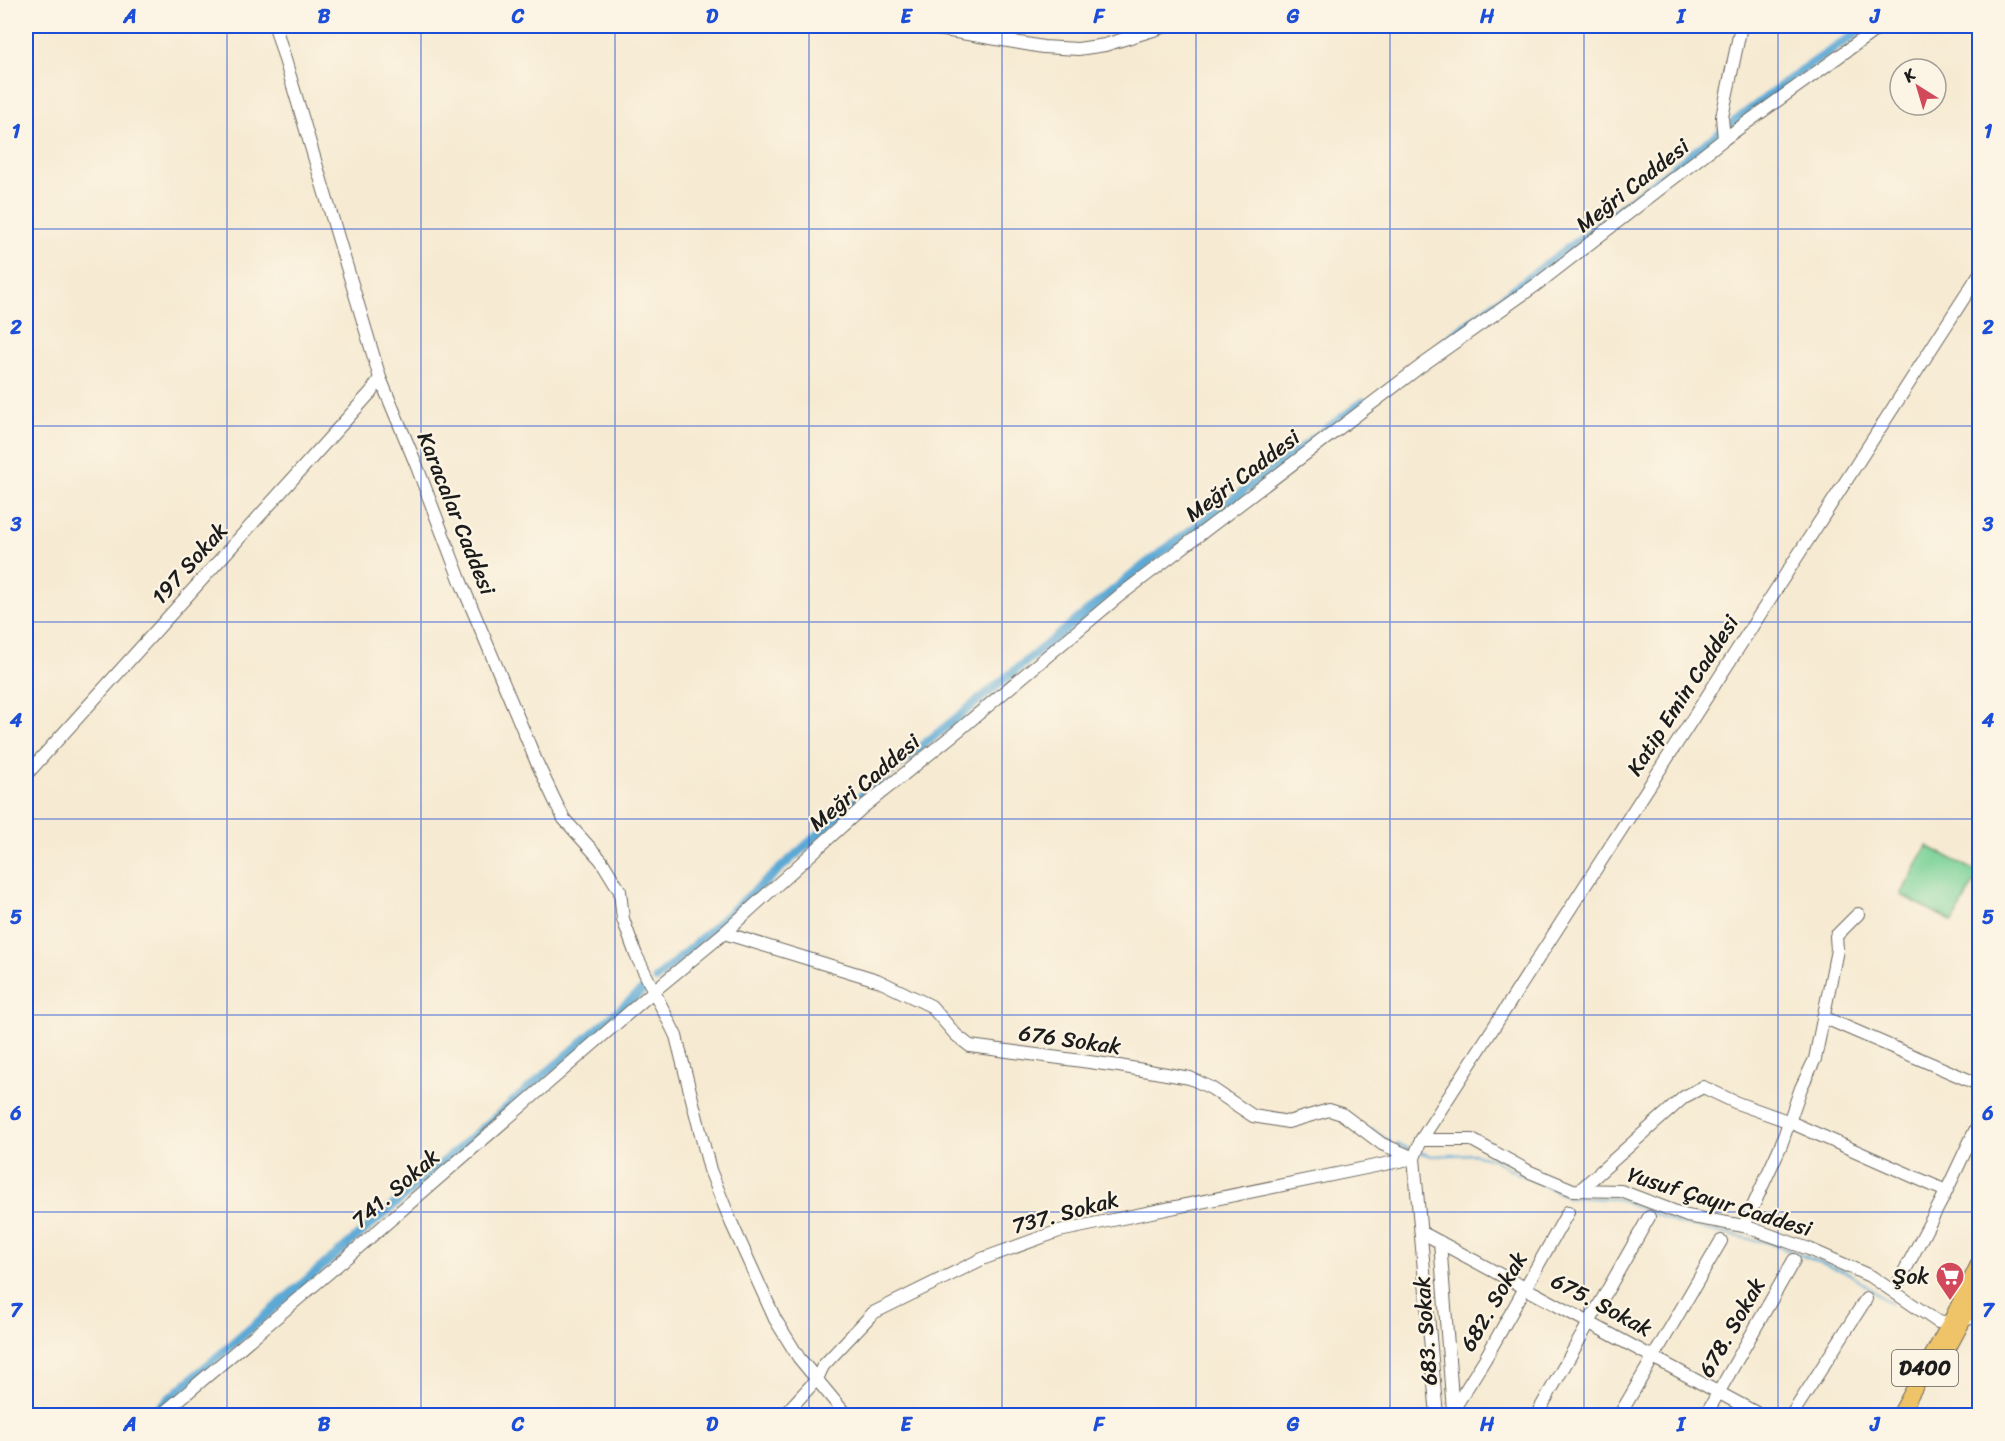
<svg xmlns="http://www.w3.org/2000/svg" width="2005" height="1441" viewBox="0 0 2005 1441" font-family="Sriracha,sans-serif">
<rect width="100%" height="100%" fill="#fcf5e5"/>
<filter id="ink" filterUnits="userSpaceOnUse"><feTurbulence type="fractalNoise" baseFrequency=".0167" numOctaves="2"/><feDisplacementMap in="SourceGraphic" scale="12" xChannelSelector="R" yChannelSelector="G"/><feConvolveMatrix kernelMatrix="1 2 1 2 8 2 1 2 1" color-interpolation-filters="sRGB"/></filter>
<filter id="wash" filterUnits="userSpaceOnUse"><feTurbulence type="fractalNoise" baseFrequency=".008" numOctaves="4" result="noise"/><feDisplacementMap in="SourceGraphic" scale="24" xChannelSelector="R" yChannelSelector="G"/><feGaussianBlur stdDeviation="1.35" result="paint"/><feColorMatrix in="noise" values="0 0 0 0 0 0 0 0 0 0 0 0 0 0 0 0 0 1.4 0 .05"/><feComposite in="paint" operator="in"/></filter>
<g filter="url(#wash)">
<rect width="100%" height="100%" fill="#f6ead2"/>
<path fill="#78d196" stroke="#4a7659" stroke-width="1.5" d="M1927,846L1979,873L1953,922L1901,895Z"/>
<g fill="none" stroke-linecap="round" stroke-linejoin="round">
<g stroke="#5ba9d5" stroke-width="2">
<path d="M957,26L1011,35"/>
<path d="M1372,1129L1389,1141"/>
<path d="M1397,1144L1411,1150"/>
<path d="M1420,1152L1431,1156L1474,1154L1493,1159L1517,1173L1568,1197L1618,1199L1679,1224L1769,1243L1850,1274L1891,1304"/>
</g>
<g stroke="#5ba9d5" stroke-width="9">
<path d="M1442,344L1801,71L1867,26"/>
<path d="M656,979L868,790L1147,563L1363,402"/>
<path d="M149,1416L645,988"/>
</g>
</g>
</g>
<g filter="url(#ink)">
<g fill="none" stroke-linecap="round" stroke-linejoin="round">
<g stroke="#68645c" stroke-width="14">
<g id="minor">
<path d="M275,26L380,378L416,464L461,582L537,763L555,801L564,819L601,860L620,891L623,919L636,955L676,1036L710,1170L731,1222L775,1319L799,1358L847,1416"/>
<path d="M921,26L1043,47L1078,49L1105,45L1166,26"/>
<path d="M1724,139L1722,117L1741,26"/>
<path d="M26,775L371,392L380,378"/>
<path d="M724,933L877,980L931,1006L956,1035L970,1046L1119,1066L1190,1078L1211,1088L1253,1116L1288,1122L1329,1110L1342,1114L1382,1144L1414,1158"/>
<path d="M1823,1017L1980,1085"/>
<path d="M1421,1140H1472L1530,1172L1573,1190L1621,1191L1687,1216L1744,1226L1809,1249L1872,1277L1938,1322L1963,1321L1980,1314"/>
<path d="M1580,1190L1684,1097L1703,1087L1737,1103L1790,1122L1946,1191"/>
<path d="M1744,1226L1781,1145L1801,1088L1815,1059L1837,950L1836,936L1858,914"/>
<path d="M1421,1232L1762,1416"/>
<path d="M1440,1242L1453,1411"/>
<path d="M1894,1291L1945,1194L1980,1120"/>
<path d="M1453,1410L1485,1359L1568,1212"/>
<path d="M160,1416L373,1235L655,990L724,933L862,808L959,730L1119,596L1421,366L1536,285L1724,139L1881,26"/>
<path d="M783,1416L817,1379L823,1366L873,1313L982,1259L1059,1231L1414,1158"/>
<path d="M1437,1416L1414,1158L1421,1140L1980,273"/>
<path d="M1536,1416L1649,1217"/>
<path d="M1619,1416L1721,1241"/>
<path d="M1705,1416L1794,1260"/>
<path d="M1791,1416L1866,1299"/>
</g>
</g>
<g stroke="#68645c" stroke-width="17">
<g id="major">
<path d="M1944,1356L1980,1289"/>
<path d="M1899,1416L1951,1321L1980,1261"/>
</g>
</g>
<use href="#minor" stroke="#fff" stroke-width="12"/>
<use href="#major" stroke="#efc469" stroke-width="15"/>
</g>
</g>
<path fill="none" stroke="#1d4ed8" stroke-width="1.5" stroke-opacity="0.55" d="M227,26V1416M421,26V1416M615,26V1416M809,26V1416M1002,26V1416M1196,26V1416M1390,26V1416M1584,26V1416M1778,26V1416M26,229H1980M26,426H1980M26,622H1980M26,819H1980M26,1015H1980M26,1212H1980"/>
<defs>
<g id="supermarket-pin" transform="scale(1.5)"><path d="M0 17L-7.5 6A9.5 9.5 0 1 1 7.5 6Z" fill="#d1495b" stroke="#fcf5e5"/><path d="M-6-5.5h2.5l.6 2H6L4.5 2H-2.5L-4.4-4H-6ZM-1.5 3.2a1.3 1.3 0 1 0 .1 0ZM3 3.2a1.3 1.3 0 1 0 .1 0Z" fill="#fff"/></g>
</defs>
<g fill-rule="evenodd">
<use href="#supermarket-pin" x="1950" y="1276"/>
</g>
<g text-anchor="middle" stroke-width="4.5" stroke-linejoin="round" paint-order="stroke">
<rect fill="#fcf5e5" stroke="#5f5d58" stroke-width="1.5" x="1892" y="1350" width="66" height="36" rx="4.5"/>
<g font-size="21" font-weight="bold" fill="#1c1c1c">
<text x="1925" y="1375">D400</text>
</g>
<g font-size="22" fill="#1c1c1c" stroke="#fcf5e5">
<text transform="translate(1632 185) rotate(-38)" y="8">Meğri Caddesi</text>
<text transform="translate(1242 475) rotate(-37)" y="8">Meğri Caddesi</text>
<text transform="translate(457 513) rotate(68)" y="8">Karacalar Caddesi</text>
<text transform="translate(189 563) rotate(-48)" y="8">197 Sokak</text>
<text transform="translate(1682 695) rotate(-57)" y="8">Katip Emin Caddesi</text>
<text transform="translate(864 782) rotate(-40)" y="8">Meğri Caddesi</text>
<text transform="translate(1070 1039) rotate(8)" y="8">676 Sokak</text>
<text transform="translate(395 1188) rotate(-41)" y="8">741. Sokak</text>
<text transform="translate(1720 1201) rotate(17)" y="8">Yusuf Çayır Caddesi</text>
<text transform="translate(1065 1212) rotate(-15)" y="8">737. Sokak</text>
<text transform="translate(1493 1301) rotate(-60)" y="8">682. Sokak</text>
<text transform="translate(1602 1304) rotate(28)" y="8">675. Sokak</text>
<text transform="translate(1731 1327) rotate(-60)" y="8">678. Sokak</text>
<text transform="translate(1425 1331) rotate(-94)" y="8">683. Sokak</text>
</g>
<g font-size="22" fill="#1c1c1c" stroke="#fcf5e5" text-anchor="end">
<text x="1929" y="1284">Şok</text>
</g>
</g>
<rect width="2005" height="1441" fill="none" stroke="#fcf5e5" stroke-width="66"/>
<g transform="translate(1918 87) rotate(323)"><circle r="28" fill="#fcf5e5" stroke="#a29e95" stroke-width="1.5"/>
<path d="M0-4.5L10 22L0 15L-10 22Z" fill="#d1495b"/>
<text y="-9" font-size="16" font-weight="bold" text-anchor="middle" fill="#1c1c1c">K</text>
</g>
<rect x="33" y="33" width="1939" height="1375" fill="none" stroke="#1d4ed8" stroke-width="2"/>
<g font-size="20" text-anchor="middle" font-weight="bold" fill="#1d4ed8">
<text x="130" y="23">A</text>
<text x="324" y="23">B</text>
<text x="518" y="23">C</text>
<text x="712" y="23">D</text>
<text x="906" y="23">E</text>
<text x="1099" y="23">F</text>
<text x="1293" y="23">G</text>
<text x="1487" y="23">H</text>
<text x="1681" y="23">I</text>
<text x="1875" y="23">J</text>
<text x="16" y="138">1</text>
<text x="1988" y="138">1</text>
<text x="16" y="334">2</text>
<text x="1988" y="334">2</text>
<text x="16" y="531">3</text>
<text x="1988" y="531">3</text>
<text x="16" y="727">4</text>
<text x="1988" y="727">4</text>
<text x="16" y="924">5</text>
<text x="1988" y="924">5</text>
<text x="16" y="1120">6</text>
<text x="1988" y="1120">6</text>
<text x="16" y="1317">7</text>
<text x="1988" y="1317">7</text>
<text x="130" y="1431">A</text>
<text x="324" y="1431">B</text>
<text x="518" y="1431">C</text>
<text x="712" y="1431">D</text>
<text x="906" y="1431">E</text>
<text x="1099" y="1431">F</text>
<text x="1293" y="1431">G</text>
<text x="1487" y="1431">H</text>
<text x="1681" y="1431">I</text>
<text x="1875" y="1431">J</text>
</g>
</svg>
